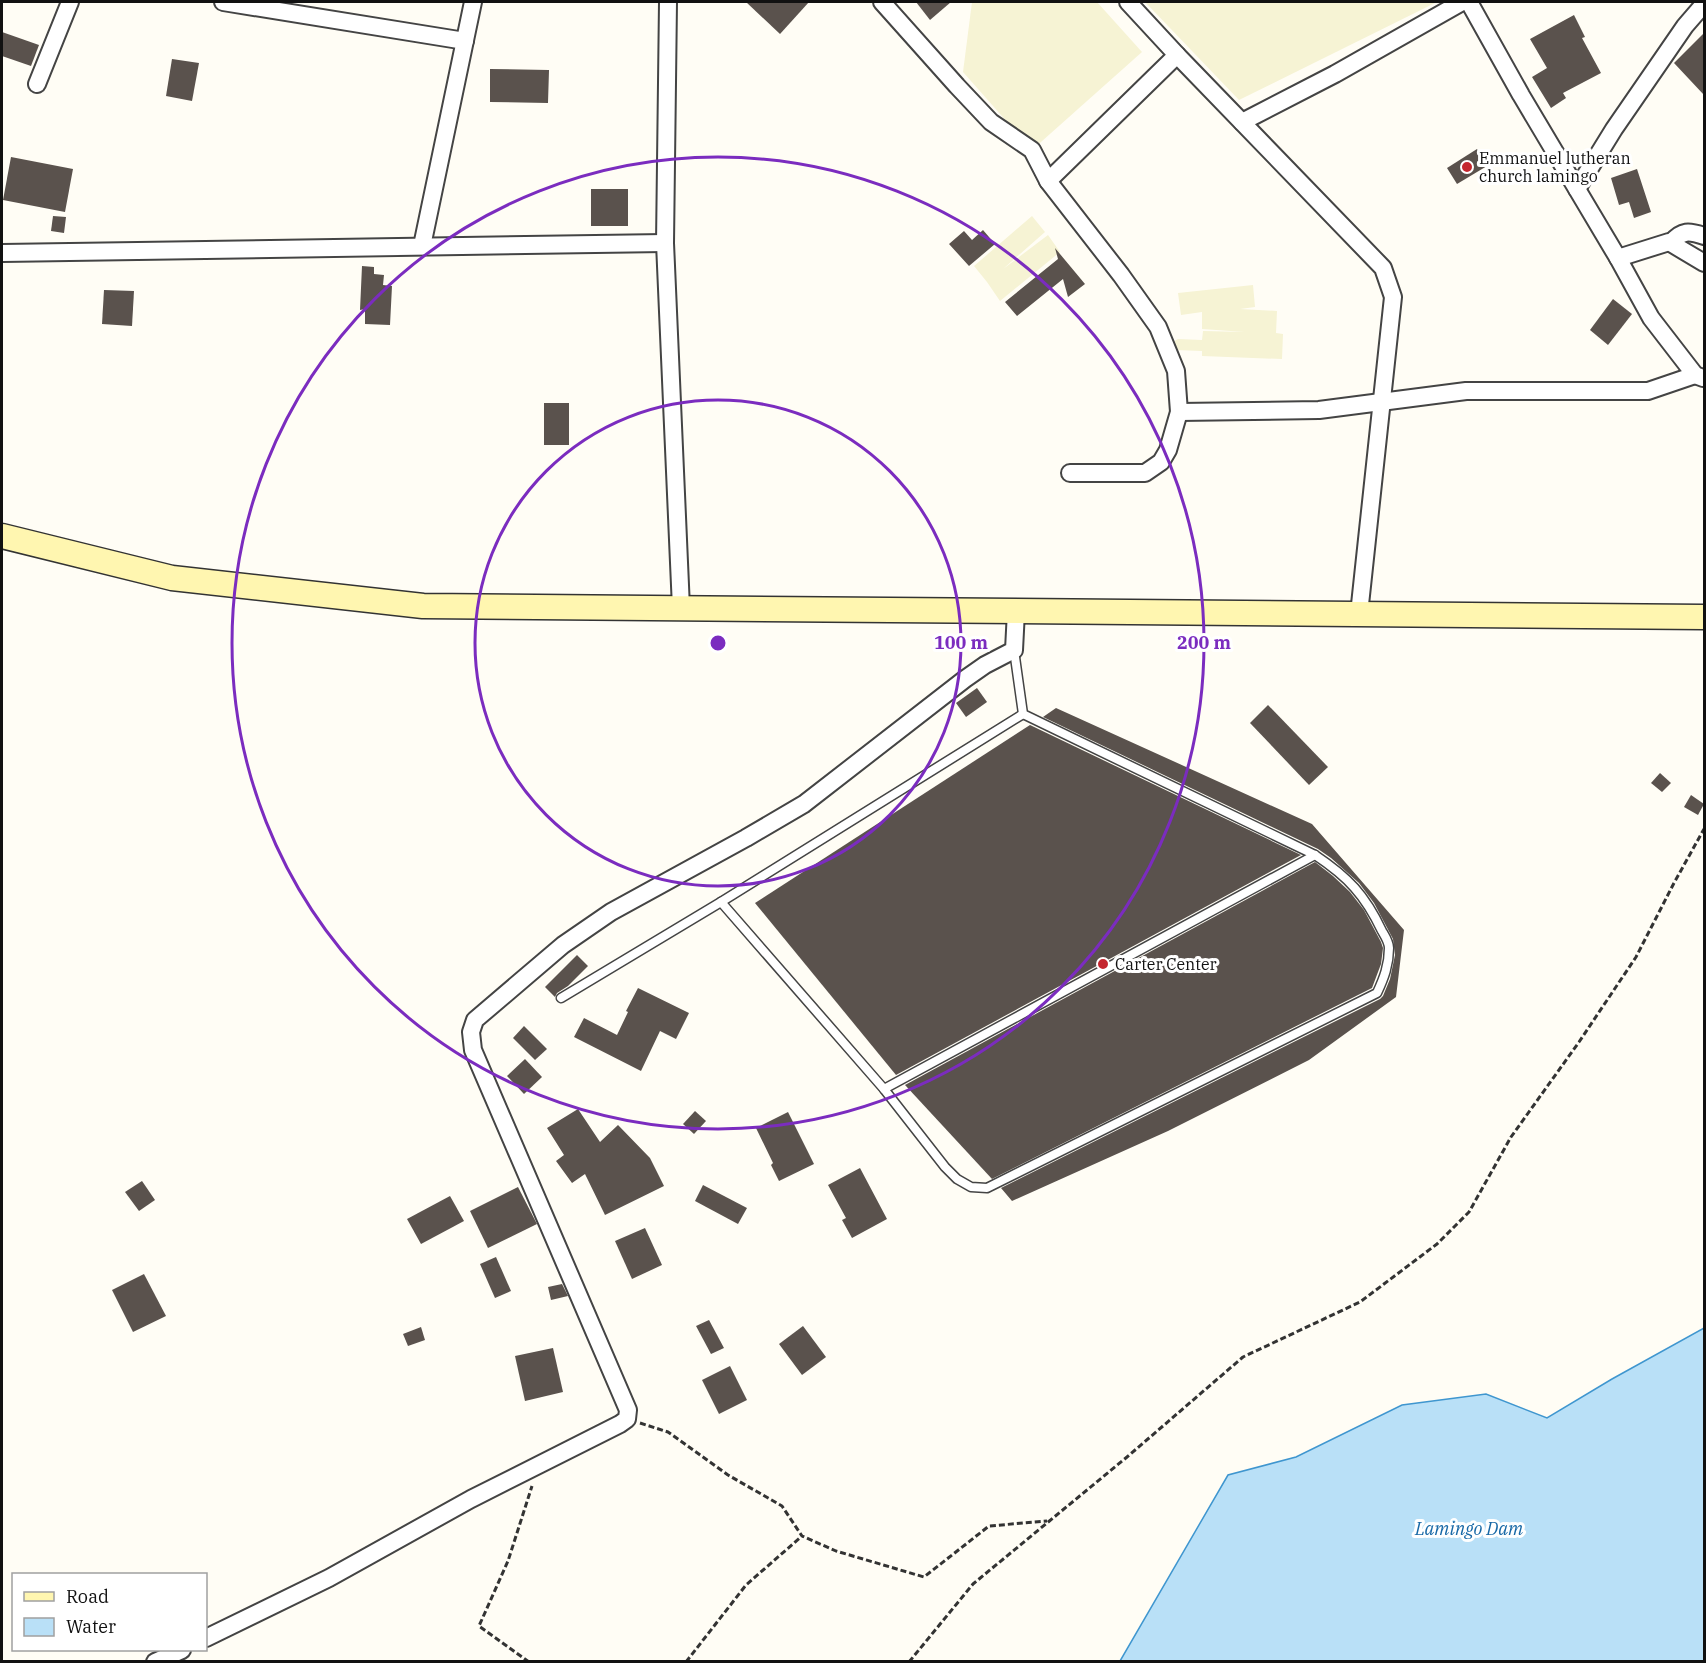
<svg xmlns="http://www.w3.org/2000/svg" width="1706" height="1663" viewBox="0 0 1706 1663" font-family="'IBM Plex Serif',serif">
<rect width="100%" height="100%" fill="#fffdf5"/>
<g fill="#f6f3d4">
<path d="M972,2H1097L1142,52L1032,150L963,72Z"/>
<path d="M1145,2H1437L1239,100Z"/>
<path d="M1032,216L1045,232L1003,269L1048,235L1060,252L1000,301L987,282L974,266Z"/>
<path d="M1253,285L1255,307L1240,309L1277,311L1276,333L1283,334L1282,359L1202,356V351L1175,350L1171,343L1178,339L1202,340L1203,331L1245,332L1202,329V312L1181,315L1178,293Z"/>
</g>
<path fill="#b9e0f7" stroke="#3f96cf" stroke-width="1.5" d="M1704,1328V1661H1120L1228,1475L1296,1457L1402,1405L1486,1394L1547,1418L1612,1379Z"/>
<g fill="#5a524d">
<path d="M746,2H809L780,34Z"/>
<path d="M916,2H951L930,20Z"/>
<path d="M1574,15L1585,37L1582,38L1601,73L1563,93L1566,98L1551,108L1532,77L1547,68L1530,39Z"/>
<path d="M2,32L39,45L31,66L2,56Z"/>
<path d="M1704,33V95L1674,63Z"/>
<path d="M172,59L199,63L192,101L166,96Z"/>
<path d="M490,69L549,70L548,103L490,102Z"/>
<path d="M1477,149L1487,166L1457,184L1447,168Z"/>
<path d="M11,157L73,169L65,212L3,200Z"/>
<path d="M1637,169L1651,212L1634,218L1629,202L1619,205L1611,178Z"/>
<rect x="591" y="189" width="37" height="37"/>
<path d="M53,216L66,217L64,233L51,231Z"/>
<path d="M983,230L995,244L969,266L949,244L964,231L972,240Z"/>
<path d="M1055,248L1085,284L1068,297L1063,279L1017,316L1005,302L1058,259Z"/>
<path d="M362,266L374,267V274L384,275L383,285L392,286L390,325L365,324V309L360,310Z"/>
<path d="M104,290L134,291L132,326L102,324Z"/>
<path d="M1613,299L1632,314L1608,345L1590,330Z"/>
<rect x="544" y="403" width="25" height="42"/>
<path d="M977,688L987,702L966,717L956,703Z"/>
<path d="M1268,705L1328,767L1309,785L1250,723Z"/>
<path d="M1056,708L1312,824L1404,930L1396,997L1309,1060L1168,1131L1012,1201L1001,1188L1380,999L1383,996L1390,979L1395,955L1393,939L1374,903L1359,883L1331,858L1318,849L1043,717Z"/>
<path d="M1030,725L1301,855L896,1075L755,903Z"/>
<path d="M1660,773L1671,783L1662,792L1651,783Z"/>
<path d="M1691,795L1704,804L1698,815L1684,807Z"/>
<path d="M1315,862L1333,876L1350,892L1364,910L1381,942L1383,948L1381,964L1372,988L992,1179L905,1085Z"/>
<path d="M577,955L588,966L568,986L557,993L555,997L545,987Z"/>
<path d="M638,988L689,1013L676,1039L660,1031L641,1071L574,1037L584,1018L617,1035L628,1012L626,1011Z"/>
<path d="M524,1026L547,1049L535,1060L513,1038Z"/>
<path d="M525,1059L542,1077L524,1094L507,1076Z"/>
<path d="M578,1109L600,1142L618,1125L650,1158L664,1186L605,1215L585,1174L572,1183L556,1161L564,1155L547,1128Z"/>
<path d="M695,1111L706,1121L694,1134L683,1124Z"/>
<path d="M788,1112L814,1164L779,1181L771,1165L773,1163L756,1128Z"/>
<path d="M860,1168L887,1219L852,1238L842,1220L846,1218L828,1185Z"/>
<path d="M142,1181L155,1200L139,1211L125,1192Z"/>
<path d="M703,1185L747,1208L738,1224L695,1201Z"/>
<path d="M518,1187L537,1224L488,1248L470,1211Z"/>
<path d="M450,1196L464,1221L421,1244L407,1219Z"/>
<path d="M645,1228L662,1265L632,1279L615,1241Z"/>
<path d="M496,1257L511,1291L495,1298L480,1264Z"/>
<path d="M144,1274L166,1316L133,1332L112,1290Z"/>
<path d="M562,1284L568,1296L551,1300L548,1287Z"/>
<path d="M709,1320L724,1348L711,1354L696,1326Z"/>
<path d="M803,1326L826,1357L802,1375L779,1344Z"/>
<path d="M421,1327L425,1340L408,1346L403,1334Z"/>
<path d="M553,1348L563,1392L525,1401L515,1356Z"/>
<path d="M730,1366L747,1400L719,1414L702,1380Z"/>
</g>
<g fill="none" stroke-linecap="round" stroke-linejoin="round">
<g stroke="#444" stroke-width="11">
<g id="service">
<path d="M721,902L884,1089L945,1167L957,1179L971,1187L987,1188L1377,993C1384,978 1389,965 1389,948C1389,942 1385,936 1382,931C1365,895 1348,877 1315,855L1023,714L1014,650"/>
<path d="M561,998L721,902L1023,714"/>
<path d="M884,1089L1315,855"/>
</g>
</g>
<g stroke="#444" stroke-width="20">
<g id="minor">
<path d="M223,2L465,41"/>
<path d="M668,2L665,243L681,608"/>
<path d="M882,2L957,86L991,122L1032,150L1048,181L1121,275L1158,327L1176,371L1179,412L1168,450L1161,462L1145,473H1070"/>
<path d="M1128,2L1177,55"/>
<path d="M1469,2L1521,95L1618,258L1651,318L1695,375L1703,378"/>
<path d="M37,84L70,2"/>
<path d="M1242,122L1335,74L1462,2"/>
<path d="M1048,181L1177,55L1383,268L1393,297L1359,614"/>
<path d="M1577,189L1614,129L1685,26L1704,4"/>
<path d="M1671,243C1682,230 1689,231 1704,236"/>
<path d="M422,246L473,2"/>
<path d="M2,253L665,243"/>
<path d="M1618,258L1669,242L1704,263"/>
<path d="M1179,412L1319,410L1466,391H1648L1695,375"/>
<path d="M206,1638L329,1578L471,1499L620,1424L627,1419L628,1410L473,1050L471,1032L475,1020L563,945L611,912L746,838L804,804L965,679L985,665L1014,650L1016,611"/>
<path d="M155,1662L182,1650"/>
</g>
</g>
<g stroke="#333" stroke-width="27">
<path id="secondary" d="M2,536L172,578L423,606L1704,617"/>
</g>
<g stroke="#333" stroke-width="3" stroke-dasharray="6 3" stroke-linecap="butt">
<path d="M640,1423L668,1432L728,1475L782,1506L802,1536L836,1551L924,1577L989,1526L1047,1521"/>
<path d="M529,1662L479,1626L508,1561L532,1486"/>
<path d="M686,1662L746,1585L802,1536"/>
<path d="M909,1662L973,1584L1127,1457L1243,1357L1360,1302L1437,1244L1469,1212L1511,1137L1579,1042L1636,957L1674,883L1704,829"/>
</g>
<use href="#service" stroke="#fff" stroke-width="8"/>
<use href="#minor" stroke="#fff" stroke-width="16"/>
<use href="#secondary" stroke="#fff6b0" stroke-width="24"/>
</g>
<g fill="none" stroke="#7b2cbf" stroke-width="3">
<circle cx="718" cy="643" r="243"/>
<circle cx="718" cy="643" r="486"/>
</g>
<g fill="#c4262e" stroke="#fff" stroke-width="2">
<circle cx="1467" cy="167" r="6"/>
<circle cx="1103" cy="964" r="6"/>
</g>
<g text-anchor="middle" stroke-width="6" stroke-linejoin="round" paint-order="stroke">
<g font-size="16" fill="#111" stroke="#fff" text-anchor="start">
<text x="1479" y="164">Emmanuel lutheran<tspan x="1479" dy="18">church lamingo</tspan></text>
<text x="1115" y="970">Carter Center</text>
</g>
<g font-size="18" font-style="italic" fill="#1768a6" stroke="#fff">
<text x="1469" y="1535">Lamingo Dam</text>
</g>
</g>
<circle cx="718" cy="643" r="9" fill="#7b2cbf" stroke="#fff" stroke-width="3"/>
<g font-size="18" text-anchor="middle" font-weight="bold" fill="#7b2cbf" stroke="#fff" stroke-width="6" stroke-linejoin="round" paint-order="stroke">
<text x="961" y="649">100 m</text>
<text x="1204" y="649">200 m</text>
</g>
<rect width="1706" height="1663" fill="none" stroke="#111111" stroke-width="6"/>
<rect x="12" y="1573" width="195" height="78" fill="#ffffff" stroke="#a0a0a0" stroke-width="1.5"/>
<rect x="24" y="1592" width="30" height="9" fill="#fff6b0" stroke="#a0a0a0" stroke-width="1.5"/>
<text x="66" y="1603" font-size="18" fill="#111111">Road</text>
<rect x="24" y="1618" width="30" height="18" fill="#b9e0f7" stroke="#a0a0a0" stroke-width="1.5"/>
<text x="66" y="1633" font-size="18" fill="#111111">Water</text>
</svg>
